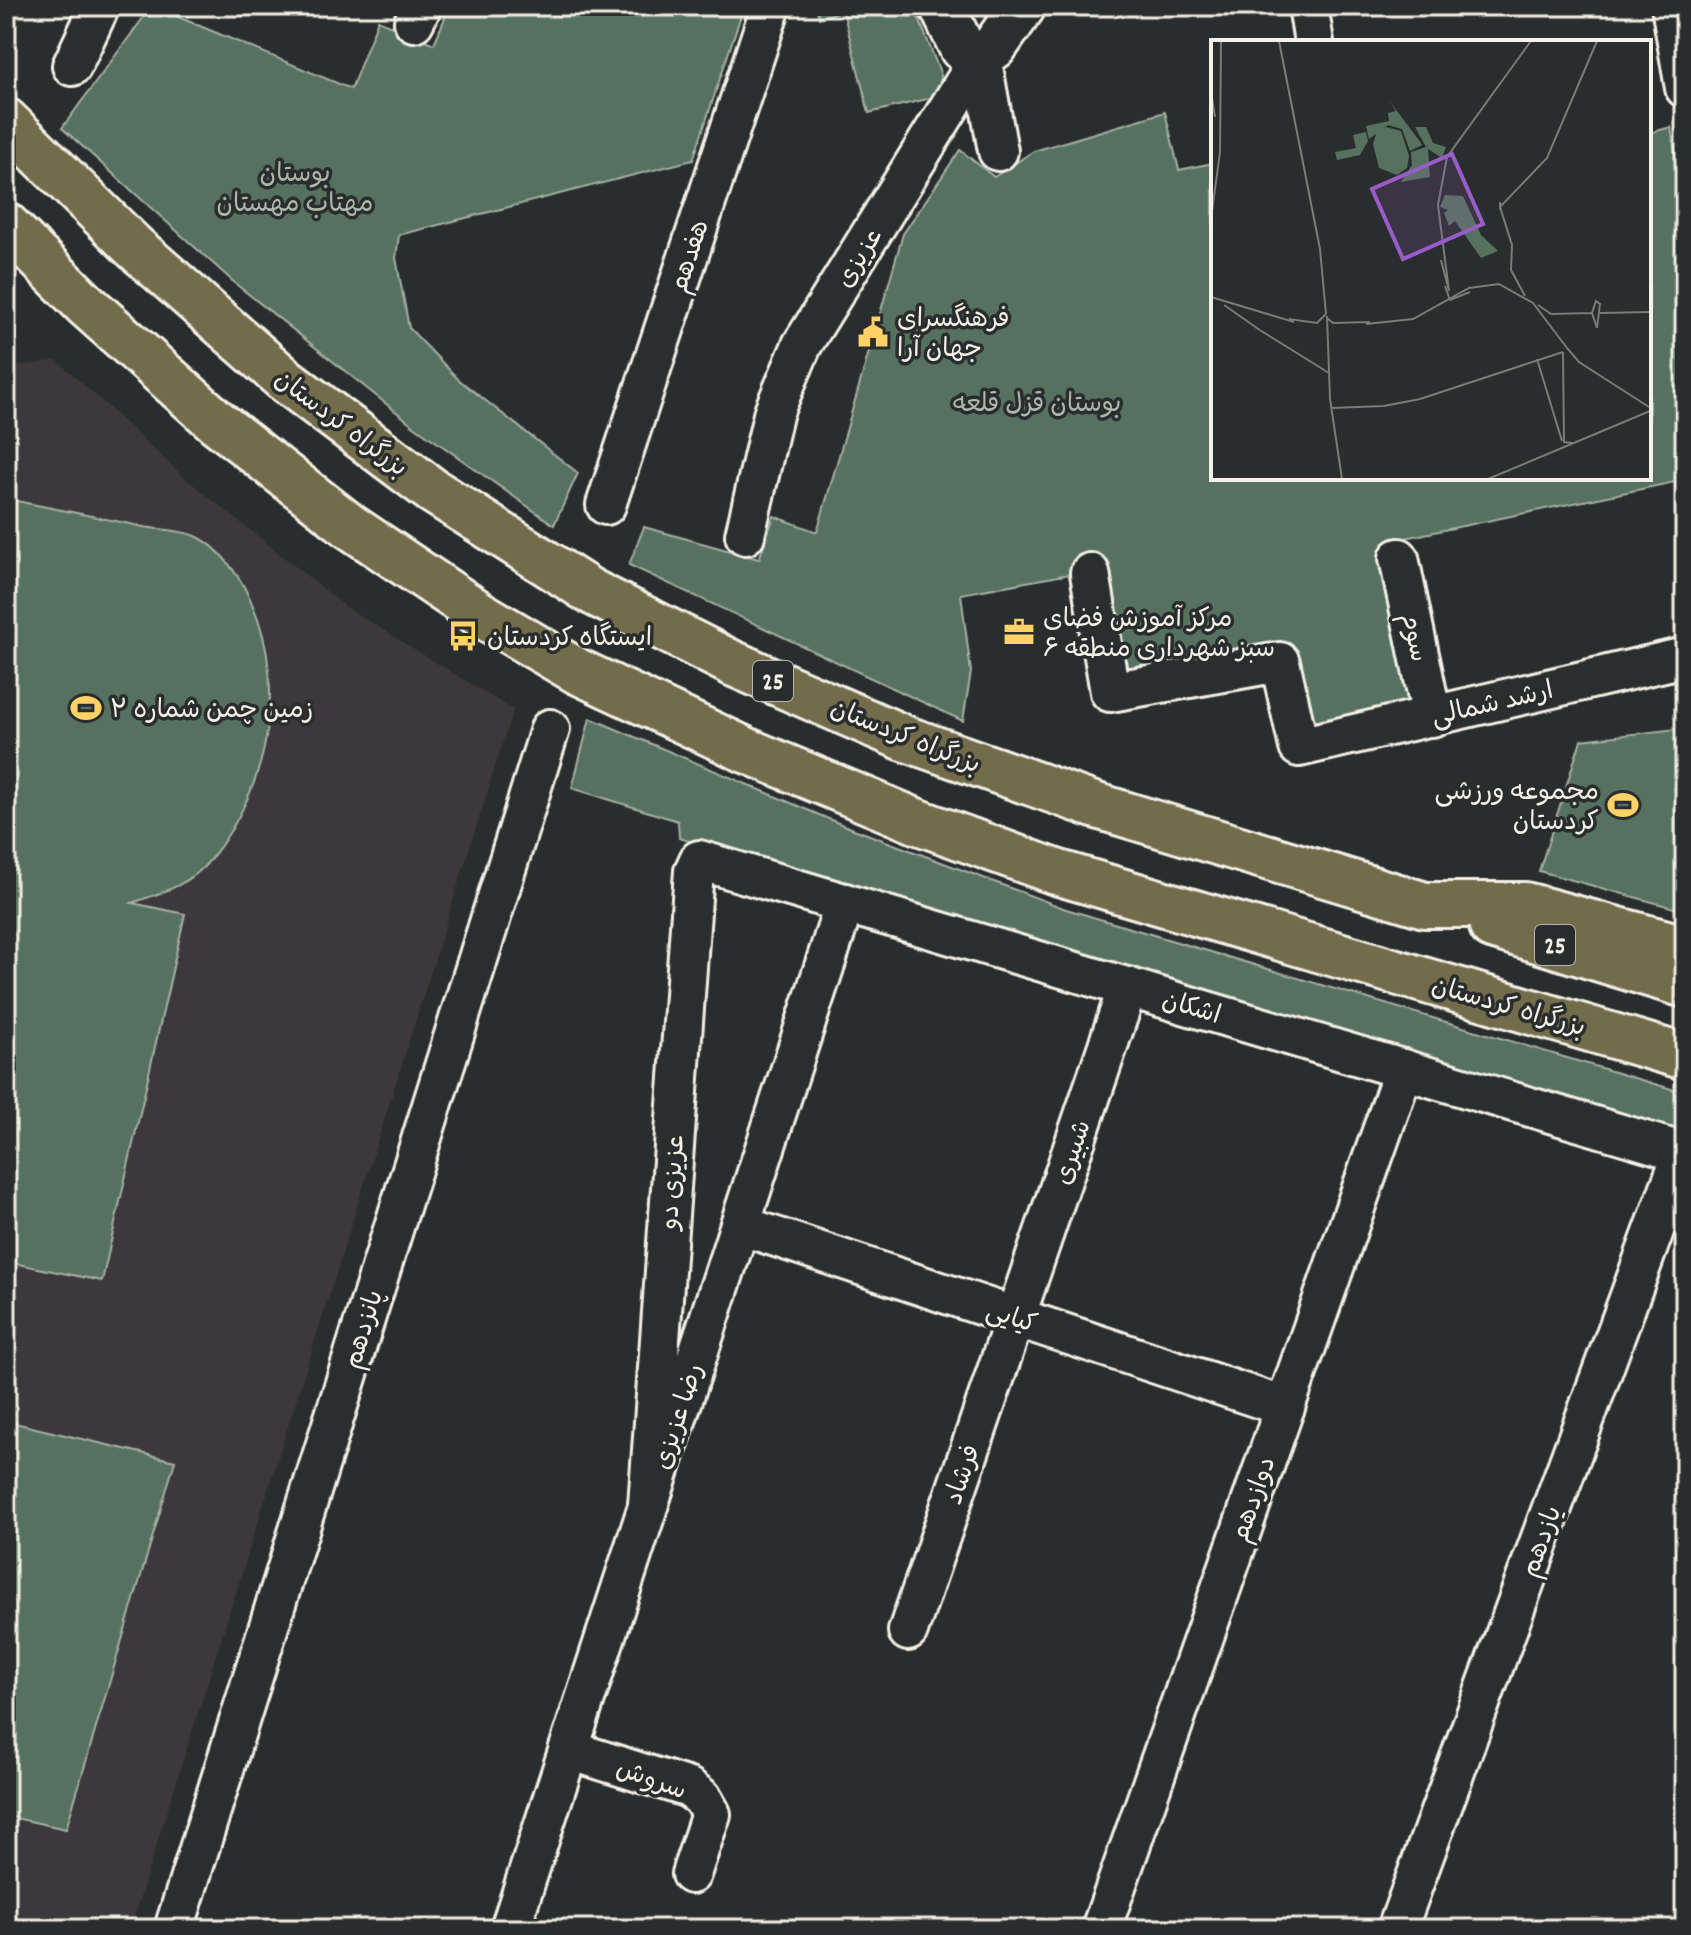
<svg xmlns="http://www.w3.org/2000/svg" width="1691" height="1935" viewBox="0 0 1691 1935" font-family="Dekko,'Playpen Sans Arabic',sans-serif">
<rect width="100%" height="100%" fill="#2a2d2e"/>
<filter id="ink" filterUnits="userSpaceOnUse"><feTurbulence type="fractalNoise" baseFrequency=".0125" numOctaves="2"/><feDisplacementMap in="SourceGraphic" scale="16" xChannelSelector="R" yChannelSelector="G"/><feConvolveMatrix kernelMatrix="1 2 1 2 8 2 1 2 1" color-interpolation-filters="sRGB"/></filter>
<g filter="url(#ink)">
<path fill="#3d393a" d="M57,360L185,478L346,607L513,710L130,1929H6V368Z"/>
<g fill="#57715f" stroke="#a6b1a4" stroke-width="2">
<path d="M152,6L351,89L378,20L434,44L450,6H744L693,160L399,235L396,258L409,328L458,379L578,473L554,525L414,426L237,285L62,128Z"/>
<path d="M816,6H914L941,75L940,89L931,98L869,113L843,11L819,18Z"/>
<path d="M1165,112L1179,170L1213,163V478H1649V133L1671,127L1678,172L1685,171V480L1386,542L1423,705L1310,732L1289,643L1129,680L1108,567L961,594L971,672L963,721L629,565L644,527L759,559L774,516L817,532L903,234L960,150L994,177L1034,151Z"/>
<path d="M6,499C52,508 98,517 144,527C160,530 183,530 198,537C218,547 232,567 243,585C291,672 272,784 210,860C190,885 161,893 132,903L185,914L102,1281L13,1263L6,1211Z"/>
<path d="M590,718L843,825L1066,909L1685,1093V1137L679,838L678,821L572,788Z"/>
<path d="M1685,728V911L1539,871L1581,740Z"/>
<path d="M6,1421L175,1461L66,1829L6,1816Z"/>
</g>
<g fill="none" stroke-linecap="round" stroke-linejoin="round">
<g stroke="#f4f1e8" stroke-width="44">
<g id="minor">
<path d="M1308,6L1314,42"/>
<path d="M1671,6L1685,88"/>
<path d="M414,22L422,6"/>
<path d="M981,56L998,151"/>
<path d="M72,66L100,6"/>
<path d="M606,505L771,6"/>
<path d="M745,535L774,411L802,345L981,56"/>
<path d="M1399,558L1432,717"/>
<path d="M1090,573L1110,692L1280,662L1299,747L1685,657"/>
<path d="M740,1225L1285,1407"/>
<path d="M648,1505L694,871L699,860L1685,1153"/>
<path d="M908,1631L1128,987"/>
<path d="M569,1750L689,1788L702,1798L711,1814L691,1874"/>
<path d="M174,1929L550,729"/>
<path d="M510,1929L845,903"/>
<path d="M1101,1929L1404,1069"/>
<path d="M1397,1929L1683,1152"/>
</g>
</g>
<g stroke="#f4f1e8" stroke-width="50">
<path id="tertiary" d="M942,6L962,48L981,56L994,47L1023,6"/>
</g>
<g stroke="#f4f1e8" stroke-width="50">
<g id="trunk">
<path d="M6,121L133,246L284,379L433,491L590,591L732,663L904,738L1094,805L1425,905H1525L1685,948"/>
<path d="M6,225L85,304L217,422L351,527L480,614L577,671L748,751L916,821L1056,872L1685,1057"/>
<path d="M1492,926L1685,985"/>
</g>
</g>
<use href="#minor" stroke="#2a2d2e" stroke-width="38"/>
<use href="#tertiary" stroke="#2a2d2e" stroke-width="44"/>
<use href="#trunk" stroke="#726c4b" stroke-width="44"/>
</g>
</g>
<defs>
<g id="civic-bare" transform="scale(2.4)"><path d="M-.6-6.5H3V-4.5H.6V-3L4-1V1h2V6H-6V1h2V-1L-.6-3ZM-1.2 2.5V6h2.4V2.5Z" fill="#ffd166" stroke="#2a2d2e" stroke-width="2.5" paint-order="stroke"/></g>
<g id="office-bare" transform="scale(2.4)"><path d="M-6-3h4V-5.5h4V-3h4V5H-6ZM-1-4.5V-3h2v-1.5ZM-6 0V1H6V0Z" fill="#ffd166" stroke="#2a2d2e" stroke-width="2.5" paint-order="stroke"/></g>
<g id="bus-bare" transform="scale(2.4)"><path d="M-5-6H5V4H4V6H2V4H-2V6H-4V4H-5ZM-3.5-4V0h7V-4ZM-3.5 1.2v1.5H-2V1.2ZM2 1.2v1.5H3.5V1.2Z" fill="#ffd166" stroke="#2a2d2e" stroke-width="2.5" paint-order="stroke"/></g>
<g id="stadium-bare" transform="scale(2.4)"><path d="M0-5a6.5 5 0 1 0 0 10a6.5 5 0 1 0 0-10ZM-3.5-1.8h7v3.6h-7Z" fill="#ffd166" stroke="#2a2d2e" stroke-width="2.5" paint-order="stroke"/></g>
</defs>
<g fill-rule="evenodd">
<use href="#civic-bare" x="873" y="332"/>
<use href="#office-bare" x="1019" y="632"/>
<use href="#bus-bare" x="463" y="636"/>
<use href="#stadium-bare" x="86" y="708"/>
<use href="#stadium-bare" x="1623" y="805"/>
</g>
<g text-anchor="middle" stroke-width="7" stroke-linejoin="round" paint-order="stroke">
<g fill="#2a2d2e" stroke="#b7b6b0" stroke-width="2">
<rect x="753" y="661" width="40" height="40" rx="6"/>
<rect x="1535" y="925" width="40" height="40" rx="6"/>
</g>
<g font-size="24" font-weight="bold" fill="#f4f1e8">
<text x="773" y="689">25</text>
<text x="1555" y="953">25</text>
</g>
<g font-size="26" fill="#adb7aa" stroke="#2a2d2e">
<text x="295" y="181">بوستان<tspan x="295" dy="30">مهتاب مهستان</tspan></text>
<text x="1037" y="411">بوستان قزل قلعه</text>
</g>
<g font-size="26" fill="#f4f1e8" stroke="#2a2d2e">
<text transform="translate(688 256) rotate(-72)" y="9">هفدهم</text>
<text transform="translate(858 257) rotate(-58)" y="9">عزیزی</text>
<text transform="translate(342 422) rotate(37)" y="9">بزرگراه کردستان</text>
<text transform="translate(1416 637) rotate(78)" y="9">سوم</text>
<text transform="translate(1492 702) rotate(-13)" y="9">ارشد شمالی</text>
<text transform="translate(906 735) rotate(22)" y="9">بزرگراه کردستان</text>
<text transform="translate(1509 1005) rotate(16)" y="9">بزرگراه کردستان</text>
<text transform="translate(1192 1006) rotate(17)" y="9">اشکان</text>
<text transform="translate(1071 1152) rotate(-71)" y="9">شبیری</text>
<text transform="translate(671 1182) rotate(-86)" y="9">عزیزی دو</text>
<text transform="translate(1012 1316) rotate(18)" y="9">کیایی</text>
<text transform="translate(362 1329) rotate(-73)" y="9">پانزدهم</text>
<text transform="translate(677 1416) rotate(-72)" y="9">رضا عزیزی</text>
<text transform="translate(961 1474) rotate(-71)" y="9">فرشاد</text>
<text transform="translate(1252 1499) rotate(-71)" y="9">دوازدهم</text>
<text transform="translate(1540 1541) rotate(-70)" y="9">یازدهم</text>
<text transform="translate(652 1778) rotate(20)" y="9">سروش</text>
</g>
<g font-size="26" fill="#f4f1e8" stroke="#2a2d2e" text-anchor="start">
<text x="897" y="326">فرهنگسرای<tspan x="897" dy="30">جهان آرا</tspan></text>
<text x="1043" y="626">مرکز آموزش فضای<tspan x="1043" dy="30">سبز شهرداری منطقه ۶</tspan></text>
<text x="487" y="645">ایستگاه کردستان</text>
<text x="110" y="717">زمین چمن شماره ۲</text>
<text x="1599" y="799" text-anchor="end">مجموعه ورزشی<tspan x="1599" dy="30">کردستان</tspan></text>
</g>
</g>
<g transform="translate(1211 40)">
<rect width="440" height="440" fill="#2a2d2e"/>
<path d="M177,59L210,103L211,105L199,111L191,89L177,85L158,99L155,86L178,81L177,73L185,71ZM175,87L190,91L198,116L196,128L186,135L168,128L162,104L166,91ZM204,87H215L222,103L235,107L231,118L217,109L219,137L190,142L201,125L200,112L215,107ZM155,92L157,101L149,115L126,120L124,112L145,108L142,95ZM234,155L252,156L270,195L287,211L270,218L244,181L238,186L233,173L237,170L229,167Z" fill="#57715f"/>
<path fill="none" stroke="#7b7b78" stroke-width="2" d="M68,1L109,209L115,274M0,51L4,77M289,162V167L336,118L386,1M289,167L301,205L300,230L314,256M0,179L9,112L10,1M230,220L238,251L227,165L236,117L320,1M234,246L239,260L259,252M0,257L83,282M385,261L389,264L386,288L381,273ZM13,265L46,288M327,265L340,274L381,273M389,273L440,272M116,276L119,359L131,439M116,278L122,283L159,282M78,279L106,283L115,274M155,284L202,279L258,248L288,244L322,263L356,308M44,287L118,333M356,308L368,322L438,367M352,312L353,402L361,403M326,319L351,401M120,368L173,366L209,359L352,312M277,439L439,371"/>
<path fill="#995dc9" fill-opacity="0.15" stroke="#995dc9" stroke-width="4" d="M241,114L272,184L192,219L161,149Z"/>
<rect width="440" height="440" fill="none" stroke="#f4f1e8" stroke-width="4"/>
</g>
<rect width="1691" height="1935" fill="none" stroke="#2a2d2e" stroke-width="32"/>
<rect x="16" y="16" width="1659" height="1903" fill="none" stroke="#f4f1e8" stroke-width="3" filter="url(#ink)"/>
</svg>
